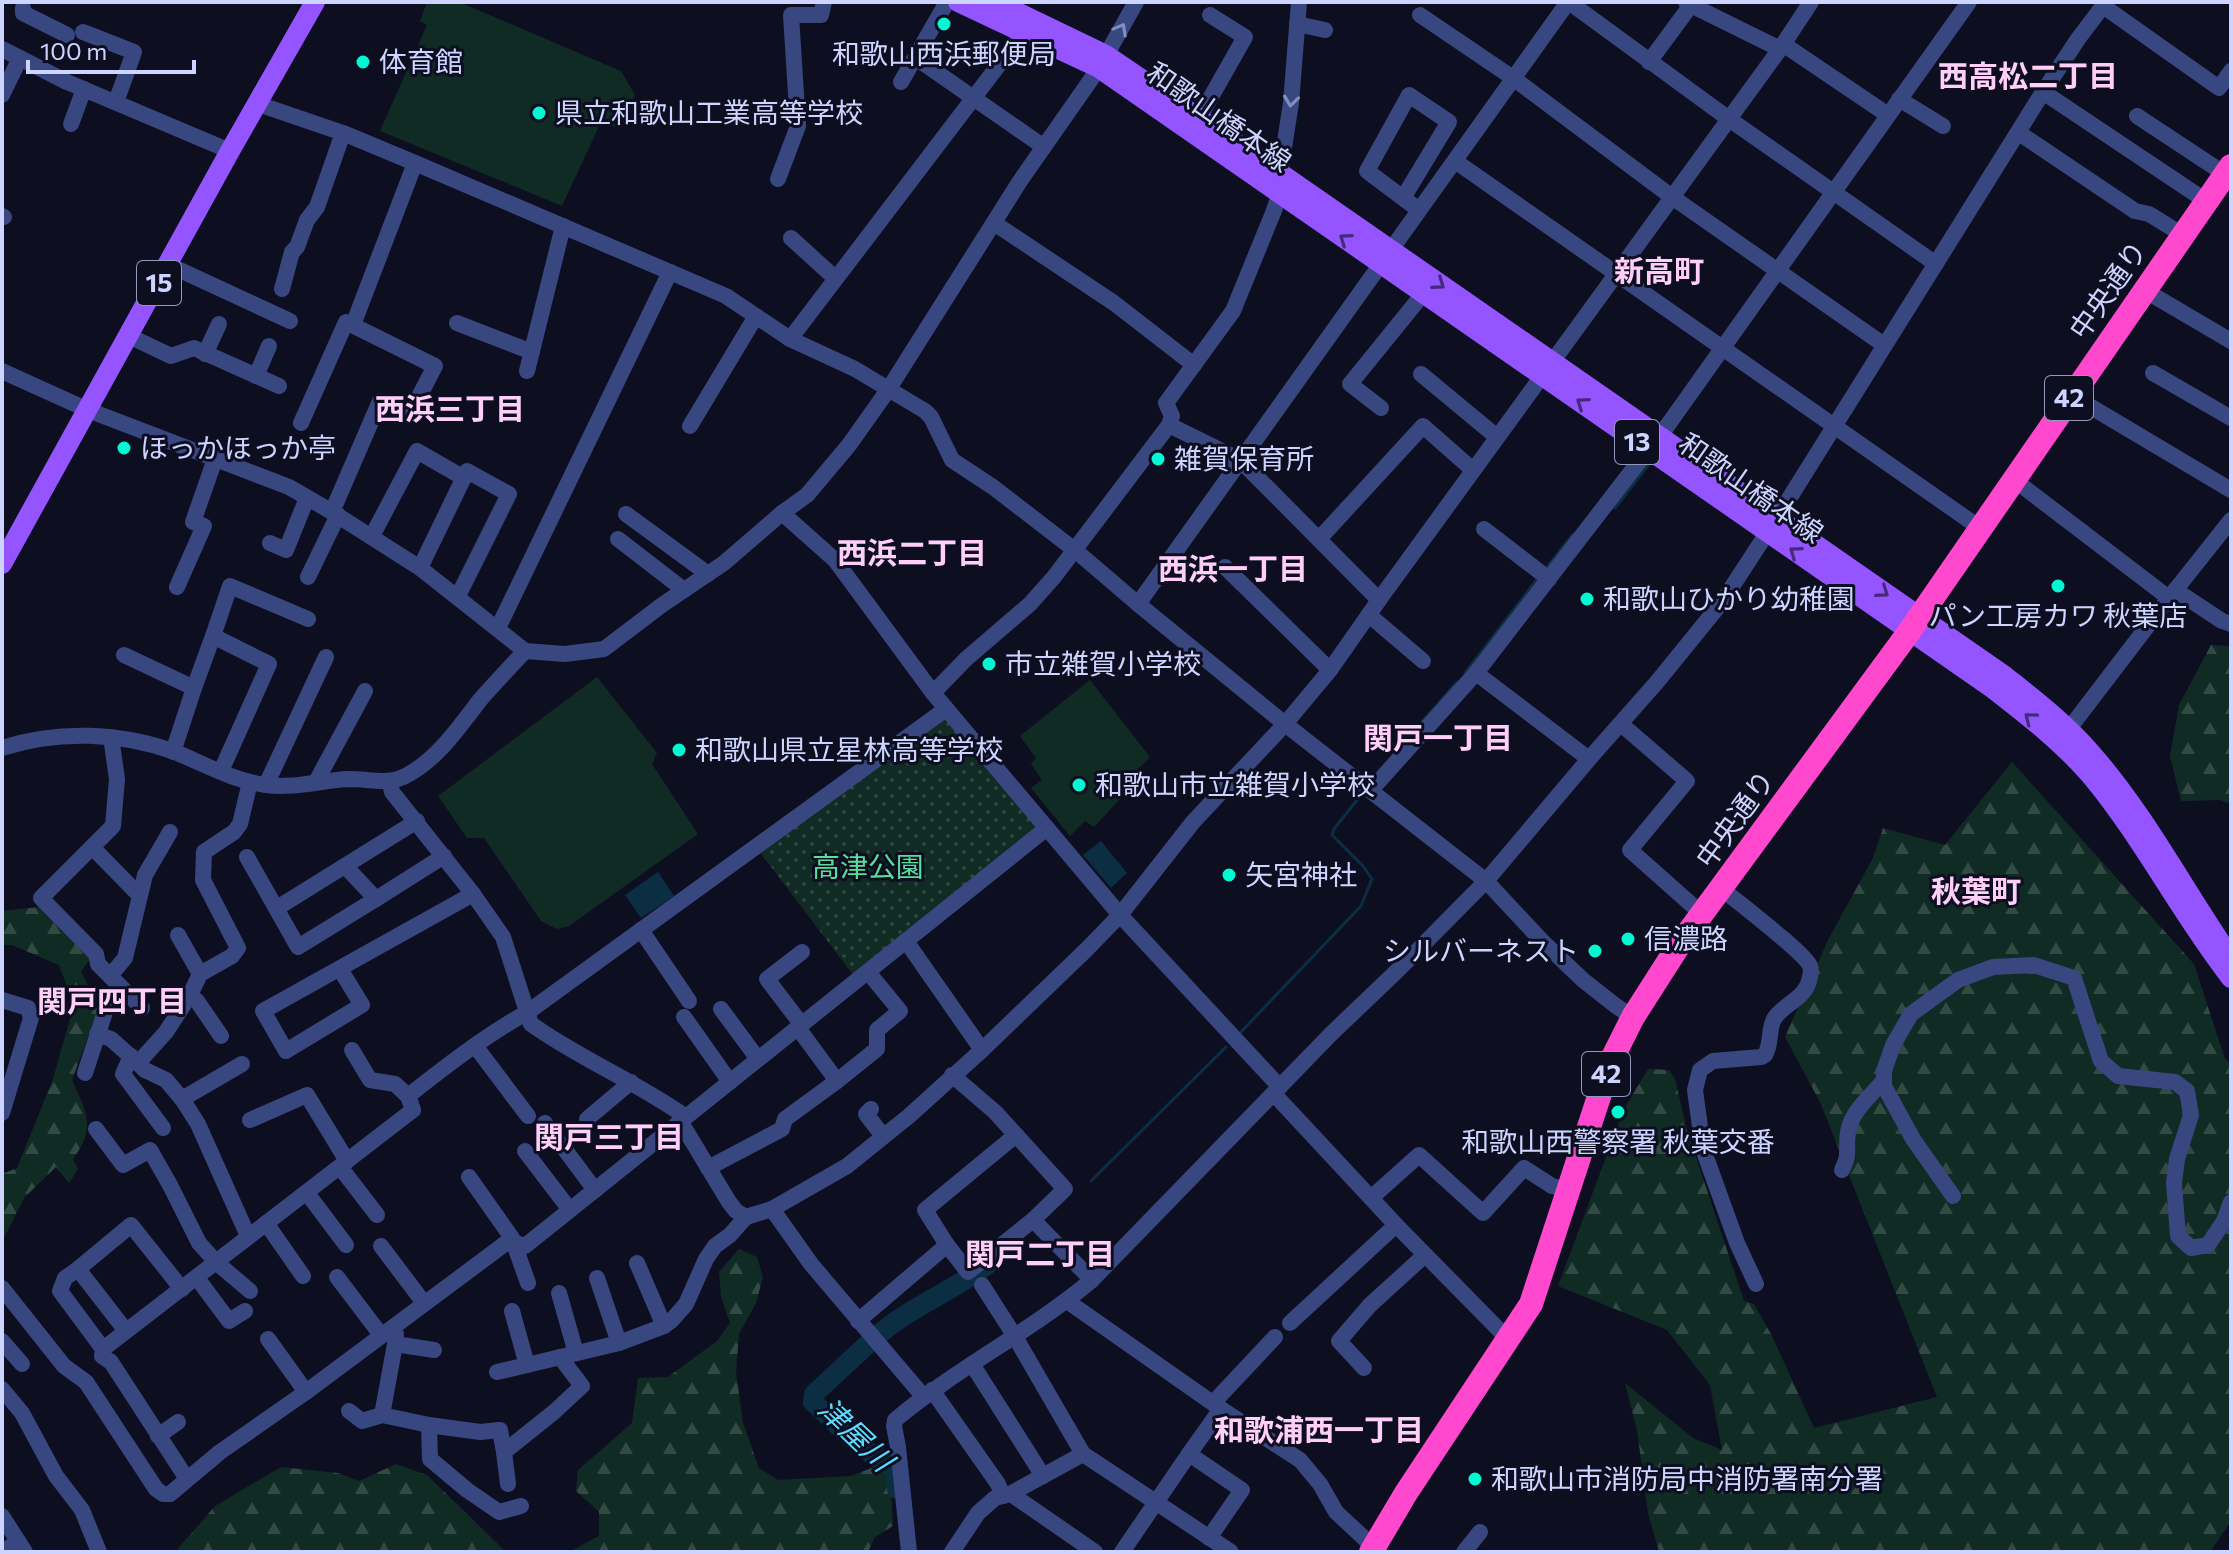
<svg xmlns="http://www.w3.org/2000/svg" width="2233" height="1554" viewBox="0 0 2233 1554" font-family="Commissioner,'Noto Sans JP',sans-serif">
<defs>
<pattern id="forest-firs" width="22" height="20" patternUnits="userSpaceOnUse" patternTransform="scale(2)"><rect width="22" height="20" fill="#102b23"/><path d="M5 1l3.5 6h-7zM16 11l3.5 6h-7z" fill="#324944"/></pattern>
<pattern id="park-dots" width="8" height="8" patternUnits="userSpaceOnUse" patternTransform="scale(2)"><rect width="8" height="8" fill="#102b23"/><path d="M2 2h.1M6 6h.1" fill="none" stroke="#324944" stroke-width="1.8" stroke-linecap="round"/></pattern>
</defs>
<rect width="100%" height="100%" fill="#0d0f21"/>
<g fill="#102b23">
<path d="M427,2H459L621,71L635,95L618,128L601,122L562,206L380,131L427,25L420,21Z"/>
<path d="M597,677L657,753L652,764L698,834L569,926L557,929L541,921L484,838H467L438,796Z"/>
<path d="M1090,680L1150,757L1138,769L1142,775L1094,827L1085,821L1070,836L1031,788L1042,780L1031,764L1036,758L1020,736Z"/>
</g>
<g fill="url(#forest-firs)">
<path d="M2211,645L2231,646V804L2220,800L2181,801L2170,756L2179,705Z"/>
<path d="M2012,762L2194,964L2225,1059L2231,1063V1521L2210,1552H1659L1648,1513L1637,1430L1625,1383L1693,1438L1722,1450L1710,1385L1667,1330L1558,1286L1624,1109L1648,1069L1669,1070L1675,1079L1687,1130L1744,1301L1754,1304L1772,1336L1814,1428L1937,1397L1820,1102L1785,1037L1828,940L1873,858L1883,828L1945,845Z"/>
<path d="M39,907L91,958L81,971L93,996L71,997L59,965L12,945H2V911Z"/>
<path d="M74,1005L99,1008L72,1080C86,1112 97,1127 73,1159L78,1169L69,1183L56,1167L24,1198L2,1242V1174L17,1168L53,1079Z"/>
<path d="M739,1249L757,1257L763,1277L756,1303L739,1334L736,1372L743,1423L759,1468L778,1480L851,1476L879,1465L890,1471L893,1526L875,1537L868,1552H569L599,1536V1512L576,1491L578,1470L632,1423L638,1378L668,1377L717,1341L730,1323L721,1297L719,1272Z"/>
<path d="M396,1464L427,1475L504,1550L542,1552H175L215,1506L281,1467L338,1473L359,1481Z"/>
</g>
<path fill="url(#park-dots)" d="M944,717L1035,825L1034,832L854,976L759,851Z"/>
<g fill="#0b2e42">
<path d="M1101,841L1127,873L1111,888L1083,855Z"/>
<path d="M658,872L674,896L641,918L625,895Z"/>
</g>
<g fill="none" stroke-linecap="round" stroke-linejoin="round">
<g stroke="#0b2e42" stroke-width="3">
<path d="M1615,508L1652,460"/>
<path d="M1548,566L1573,534"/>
<path d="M1465,673L1538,578"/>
<path d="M1399,748L1457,682"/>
<path d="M1240,1033L1361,906L1372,879L1363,866L1332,835L1334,829L1361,795"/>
<path d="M1091,1181L1226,1047"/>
</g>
<g stroke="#0b2e42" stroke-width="20">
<path d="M877,1336C910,1307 951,1292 987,1265"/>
<path d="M870,1342L814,1394L813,1402C839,1426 863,1453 896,1468L897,1489"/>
</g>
<g stroke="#384780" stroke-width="16">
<path d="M1569,2L1729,119L1936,264"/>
<path d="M1691,5L1780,49"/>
<path d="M2103,6L2219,88L2231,71"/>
<path d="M23,8V13L67,35"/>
<path d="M1420,15L1513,78L1672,197L1884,345"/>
<path d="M1297,24L1325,30"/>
<path d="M83,32L134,52L116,102"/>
<path d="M1783,44L1888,115"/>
<path d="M2,49L67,82L230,151"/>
<path d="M916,58L1044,147"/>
<path d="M1649,62L1691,5L1686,2"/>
<path d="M901,82L947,2"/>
<path d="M2043,92L2206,201"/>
<path d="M2,95L20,58"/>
<path d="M1899,99L1943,126"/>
<path d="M258,104L343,133L415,163L726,296L790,339L855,369L925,411L931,417L952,460L993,487L1076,551L1138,604L1285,724L1486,881L1542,941L1583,980L1616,1006L1633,1017"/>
<path d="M2137,116L2231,178"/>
<path d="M1199,118L1245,37L1210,15"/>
<path d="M71,124L84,89"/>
<path d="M2019,133L2135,211L2149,214L2183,235"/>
<path d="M1455,161L1980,528"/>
<path d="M778,179L798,126L791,15H821L824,2"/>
<path d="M1403,198L1449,122L1409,95L1367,171L1419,210"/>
<path d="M2,216L4,217"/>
<path d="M994,223L1114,303L1194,365"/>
<path d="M791,238L835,278"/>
<path d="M169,265L290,321"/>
<path d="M282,289L292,252L297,247L307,220L317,207L343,133"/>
<path d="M2144,290L2231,341"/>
<path d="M457,323L532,352"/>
<path d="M353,325L415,163"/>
<path d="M129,336L171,356L194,348L279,386"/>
<path d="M790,339L1023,33"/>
<path d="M205,354L219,324"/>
<path d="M2,371L88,410L289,487L332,512L420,568L525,651L565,654L604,649L662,605L724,563L782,513L807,495L849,445L888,390L1020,181L1099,68L1136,2"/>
<path d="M527,371L563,226"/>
<path d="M2153,373L2231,418"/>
<path d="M1421,374L1497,437"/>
<path d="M256,376L269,346"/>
<path d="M2071,395L2231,490"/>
<path d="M1381,408L1350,384L1423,294"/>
<path d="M301,423L346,322L435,366L412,410L407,412L380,401L332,512"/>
<path d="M1169,425L1240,460L1379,600"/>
<path d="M690,426L756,316"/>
<path d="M1660,436L1969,2"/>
<path d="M2013,479L2169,598"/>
<path d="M782,513L835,560L933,693L1120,915L1280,1087"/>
<path d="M626,514L708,574"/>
<path d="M1777,518L2043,92L2078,39L2106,2"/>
<path d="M1484,529L1549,579"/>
<path d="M372,536L417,451L464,478"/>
<path d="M618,539L684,590"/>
<path d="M1319,539L1423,426L1473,470"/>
<path d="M270,543L286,550L307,498"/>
<path d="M1225,567L1330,670"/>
<path d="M420,568L467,471L509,494L458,596"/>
<path d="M308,577L338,515"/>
<path d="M177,587L204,526L193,522L215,459"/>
<path d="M2175,590L2222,621L2231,624"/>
<path d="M1138,604L1568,2"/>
<path d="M1369,615L1423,661"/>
<path d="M498,628L670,272"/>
<path d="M213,636L230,586L308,619"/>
<path d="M124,655L194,688L173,752"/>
<path d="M1476,673L1589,759"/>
<path d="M194,688L213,636L269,664L221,771"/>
<path d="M933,693L966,659L1030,604L1054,577L1169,425L1172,416L1166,403L1233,311L1273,213L1280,193V173L1291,103L1299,2"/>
<path d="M1621,724L1687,781L1630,850L1702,914"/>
<path d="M111,737L117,779L113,826L41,898L96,954L98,964L142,1008"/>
<path d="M2062,738L2169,598L2231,520"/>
<path d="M2,748C58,730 120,732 175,752C204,764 234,781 266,785C294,789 322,780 350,779C371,779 390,786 409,774C439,757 459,727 480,700C495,683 510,667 525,651"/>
<path d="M316,782L365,691"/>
<path d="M390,783L392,792L473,894L503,937L531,1024C580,1059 637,1082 686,1117"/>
<path d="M266,785L326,657"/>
<path d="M1371,790L1476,673L1648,450"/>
<path d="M92,847L139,895"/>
<path d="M247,857L298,947L376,899"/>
<path d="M345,866L376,899L444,856"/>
<path d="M1721,888C1736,901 1805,953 1810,966C1812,971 1810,978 1808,984C1802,1000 1782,1005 1774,1019C1768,1030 1772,1043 1765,1055L1761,1057L1713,1061L1700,1070L1695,1090L1703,1149L1737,1243L1756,1284"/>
<path d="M277,908L417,821"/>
<path d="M641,930L689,1001"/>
<path d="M178,935L200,974"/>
<path d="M906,941L982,1050"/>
<path d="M802,952L767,979L802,1025"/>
<path d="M340,969L362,1005L286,1051L263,1011L473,894"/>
<path d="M110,976L125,958L145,875L170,832"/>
<path d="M190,995L197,1001L221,1036"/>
<path d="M2,1000L28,1008L31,1018L2,1113"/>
<path d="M721,1009L758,1059"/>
<path d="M684,1017L730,1082"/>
<path d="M798,1028L837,1081"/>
<path d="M97,1034L111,1039L138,1063L166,1032L190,995L200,974L232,956L238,948L203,880L204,852L234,832L240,824L250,782"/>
<path d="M476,1047L528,1116"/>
<path d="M352,1050L370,1080L395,1084L408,1096"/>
<path d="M131,1056L123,1074L163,1128"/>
<path d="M138,1063L145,1070L166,1080L182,1099L242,1064"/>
<path d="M85,1073L107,1006"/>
<path d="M952,1075L995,1112L1016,1135"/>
<path d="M1274,1094L1396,1225L1509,1340"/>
<path d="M182,1099L198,1124L248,1236"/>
<path d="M871,1109L866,1114L883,1136"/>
<path d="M587,1119L631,1082"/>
<path d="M250,1120L307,1095L347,1161"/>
<path d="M680,1121L729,1202L736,1211L746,1217L772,1209L847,1166L909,1116L982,1050L1086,950L1120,915L1193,822L1285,724L1330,670L1379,600L1780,49L1811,2"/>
<path d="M545,1123L595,1190"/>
<path d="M96,1129L123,1165L150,1150L170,1185L199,1243L217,1263L250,1291"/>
<path d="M1016,1135L1065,1189L1033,1220L968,1272L947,1245L925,1210Z"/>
<path d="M525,1151L570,1210"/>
<path d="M340,1167L377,1215"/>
<path d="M708,1168L782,1129L785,1119L837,1081L877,1049V1030L900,1011L868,972"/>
<path d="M1842,1170C1851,1152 1845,1149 1848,1132C1851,1111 1871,1096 1884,1080"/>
<path d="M469,1177L512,1238L528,1283"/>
<path d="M307,1193L346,1245"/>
<path d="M1953,1196L1913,1139L1884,1086V1071L1893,1045L1911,1014L1958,980L1993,967L2034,965L2074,978L2101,1061L2118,1076L2175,1082L2187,1091L2191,1115L2177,1159L2174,1183L2178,1236L2191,1248L2208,1245L2224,1221L2231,1202"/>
<path d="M1371,1198L1419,1155L1483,1213L1524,1168L1552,1186L1569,1190"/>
<path d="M772,1209L811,1264L923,1396"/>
<path d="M1033,1220L1092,1280"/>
<path d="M266,1223L303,1276"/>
<path d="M381,1246L424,1303"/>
<path d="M637,1263L664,1326"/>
<path d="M78,1269L65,1278L60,1291L103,1349L102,1356L111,1362L187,1479"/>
<path d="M337,1277L381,1335"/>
<path d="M197,1278L229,1321L245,1311"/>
<path d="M597,1278L619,1343"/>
<path d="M982,1285L1014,1335L1083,1454"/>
<path d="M2,1288L64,1366L86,1382L156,1489L163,1494H170L220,1452L306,1392L506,1243L513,1242L525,1246L1047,828"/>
<path d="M559,1293L576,1353"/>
<path d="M1067,1301L1221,1409L1300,1460L1320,1484L1336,1512L1379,1552"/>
<path d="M858,1321L947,1245"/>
<path d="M1290,1323L1396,1225"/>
<path d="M126,1331L78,1269L131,1225L182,1289"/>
<path d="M396,1334L395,1344L434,1350"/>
<path d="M268,1339L306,1392"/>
<path d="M2,1341L22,1364"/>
<path d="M395,1344L382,1415L429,1425L430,1459L467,1490L499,1512L521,1506"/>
<path d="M103,1349L413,1110L408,1096C446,1066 486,1035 528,1012L946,709"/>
<path d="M972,1364L1043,1476"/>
<path d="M527,1365L619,1343L664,1326L672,1320L686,1304L706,1259L715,1246L730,1235L746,1217"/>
<path d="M1364,1368L1339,1341L1370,1305L1425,1255"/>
<path d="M497,1372L527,1365L512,1311"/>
<path d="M2,1389L22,1413L56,1476L82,1510L99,1552"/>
<path d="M932,1390L998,1484L1003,1496"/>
<path d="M1213,1403L1275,1337"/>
<path d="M349,1411L362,1421L382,1415"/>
<path d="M429,1425L480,1432L500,1430L504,1452"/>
<path d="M158,1436L178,1422"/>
<path d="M508,1484L504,1452L554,1412L582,1386L560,1357"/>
<path d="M1011,1494L1095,1552"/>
<path d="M2,1516L18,1541"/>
<path d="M1209,1538L1242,1490L1189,1454L1221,1409"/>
<path d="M3,1552L18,1541L25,1552"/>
<path d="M909,1552L898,1447L894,1426L895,1420C958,1367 1030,1332 1092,1280L1331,1034L1399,969L1486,881L1589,759L1657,682L1722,602L1767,533"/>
<path d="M952,1552L978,1513L995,1498L1010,1494L1083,1454L1231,1552"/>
<path d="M1122,1552L1189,1454"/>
<path d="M1464,1552L1480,1532"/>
</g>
<g stroke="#9454ff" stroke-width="20">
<path d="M958,2L1099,68L1992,688C2027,715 2063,743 2092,777C2144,840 2181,914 2231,978"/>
<path d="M996,2L1106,55L1280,173L2005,676C2035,700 2065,723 2091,753C2143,812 2181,884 2225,949"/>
<path d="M2,564L230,151L315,2"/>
</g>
<path stroke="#ff48ce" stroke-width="24" d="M1371,1552L1406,1493L1531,1304L1610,1063L1633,1017L1679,945L1909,632L2231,166"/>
</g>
<defs><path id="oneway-chevron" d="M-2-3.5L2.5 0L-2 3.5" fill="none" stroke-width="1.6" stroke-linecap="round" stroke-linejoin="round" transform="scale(2)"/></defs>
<g stroke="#828ec0">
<use href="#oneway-chevron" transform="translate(1121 29) rotate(-61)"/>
<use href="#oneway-chevron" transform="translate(1291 101) rotate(97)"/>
</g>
<g stroke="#432b7a">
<use href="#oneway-chevron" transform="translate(1345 239) rotate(-145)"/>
<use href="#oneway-chevron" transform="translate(1439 284) rotate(35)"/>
<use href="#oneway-chevron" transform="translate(1582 403) rotate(-145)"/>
<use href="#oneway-chevron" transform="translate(1795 552) rotate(-145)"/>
<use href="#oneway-chevron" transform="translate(1883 592) rotate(35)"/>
<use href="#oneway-chevron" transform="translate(2030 718) rotate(-141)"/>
</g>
<g fill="#00f8d2" stroke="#0d0f21" stroke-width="3">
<circle cx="944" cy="24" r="8"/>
<circle cx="363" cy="62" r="8"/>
<circle cx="539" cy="113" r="8"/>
<circle cx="124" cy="448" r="8"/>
<circle cx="1158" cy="459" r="8"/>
<circle cx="2058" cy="586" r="8"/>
<circle cx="1587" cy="599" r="8"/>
<circle cx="989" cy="664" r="8"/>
<circle cx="679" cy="750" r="8"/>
<circle cx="1079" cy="785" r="8"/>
<circle cx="1229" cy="875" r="8"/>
<circle cx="1628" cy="939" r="8"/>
<circle cx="1595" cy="951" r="8"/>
<circle cx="1618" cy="1112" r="8"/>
<circle cx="1475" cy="1479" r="8"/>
</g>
<g text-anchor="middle" stroke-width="6" stroke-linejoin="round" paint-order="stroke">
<g fill="#0d0f21" stroke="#9399bc" stroke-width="2">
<rect x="137" y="261" width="44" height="44" rx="6"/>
<rect x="2045" y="376" width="48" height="44" rx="6"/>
<rect x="1615" y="420" width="44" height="44" rx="6"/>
<rect x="1582" y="1052" width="48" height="44" rx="6"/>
</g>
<g font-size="26" font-weight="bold" fill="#cdd4ff">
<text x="159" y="292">15</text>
<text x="2069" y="407">42</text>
<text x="1637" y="451">13</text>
<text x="1606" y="1083">42</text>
</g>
<g font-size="28" fill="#cdd4ff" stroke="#0d0f21" text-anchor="start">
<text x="944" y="64" text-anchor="middle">和歌山西浜郵便局</text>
<text x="379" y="72">体育館</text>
<text x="555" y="123">県立和歌山工業高等学校</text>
<text x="140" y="458">ほっかほっか亭</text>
<text x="1174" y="469">雑賀保育所</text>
<text x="1603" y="609">和歌山ひかり幼稚園</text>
<text x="2058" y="626" text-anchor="middle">パン工房カワ 秋葉店</text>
<text x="1005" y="674">市立雑賀小学校</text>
<text x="695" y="760">和歌山県立星林高等学校</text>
<text x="1095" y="795">和歌山市立雑賀小学校</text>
<text x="1245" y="885">矢宮神社</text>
<text x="1644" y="949">信濃路</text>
<text x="1579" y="961" text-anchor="end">シルバーネスト</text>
<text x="1618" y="1152" text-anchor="middle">和歌山西警察署 秋葉交番</text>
<text x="1491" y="1489">和歌山市消防局中消防署南分署</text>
</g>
<g font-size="28" fill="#cdd4ff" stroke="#0d0f21">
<text transform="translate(1219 117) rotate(35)" y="10">和歌山橋本線</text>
<text transform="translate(2108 290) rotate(-55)" y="10">中央通り</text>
<text transform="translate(1751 488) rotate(35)" y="10">和歌山橋本線</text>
<text transform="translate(1735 819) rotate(-54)" y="10">中央通り</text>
</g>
<g font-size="28" fill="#59df9b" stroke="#0d0f21">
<text x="868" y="877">高津公園</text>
</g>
<g font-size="30" font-weight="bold" fill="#ffcffa" stroke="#0d0f21">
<text x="2028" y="87">西高松二丁目</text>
<text x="1659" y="282">新高町</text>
<text x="450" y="420">西浜三丁目</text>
<text x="912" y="564">西浜二丁目</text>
<text x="1233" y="580">西浜一丁目</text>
<text x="1438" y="749">関戸一丁目</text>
<text x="1976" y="902">秋葉町</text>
<text x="112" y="1012">関戸四丁目</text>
<text x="609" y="1148">関戸三丁目</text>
<text x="1040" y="1265">関戸二丁目</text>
<text x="1319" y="1441">和歌浦西一丁目</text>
</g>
<g font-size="30" font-style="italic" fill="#5bddff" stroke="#0d0f21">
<text transform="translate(855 1435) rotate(44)" y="10">津屋川</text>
</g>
</g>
<rect width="2233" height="1554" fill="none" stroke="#cdd4ff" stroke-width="8"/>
<path d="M28 60v12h166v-12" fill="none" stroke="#cdd4ff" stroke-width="4"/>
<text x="40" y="60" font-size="24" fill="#cdd4ff" stroke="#0d0f21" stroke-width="6" paint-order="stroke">100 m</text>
</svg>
